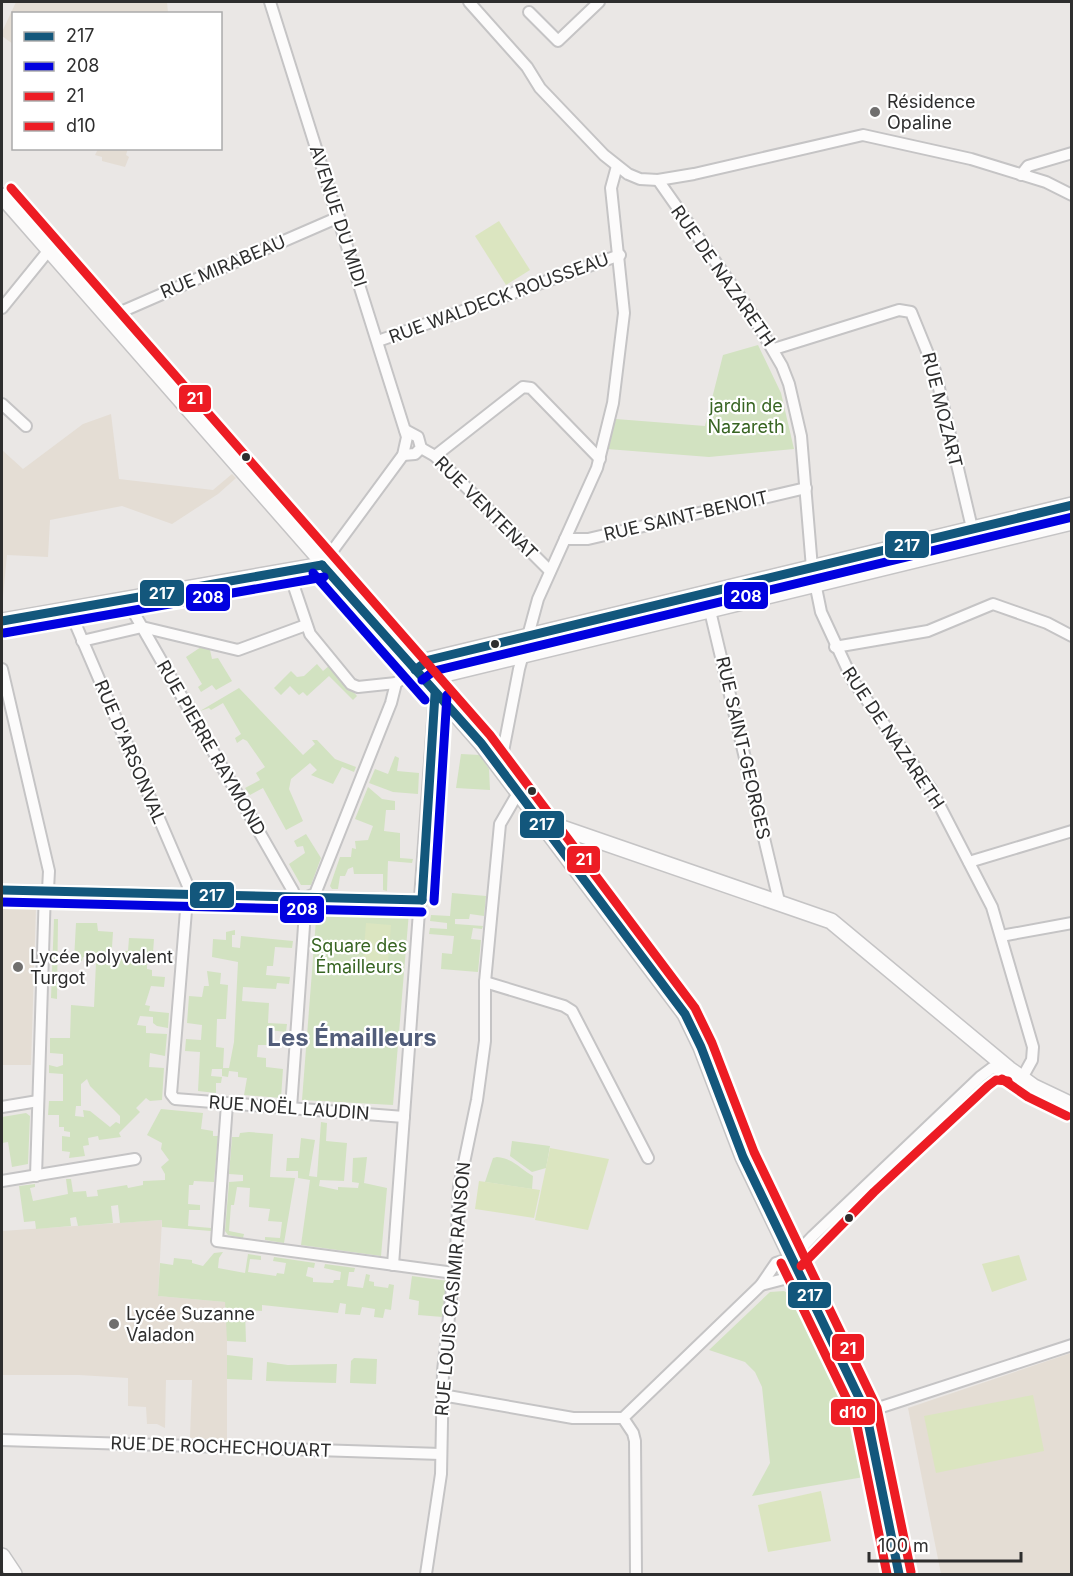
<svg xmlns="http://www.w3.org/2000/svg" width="1073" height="1576" viewBox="0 0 1073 1576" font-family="Inter,sans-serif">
<rect width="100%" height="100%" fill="#eae7e5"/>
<g fill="#e4ddd4">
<path d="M16,2H167L168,13L14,14L13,44L2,36V32Z"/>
<path d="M128,148L126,155L129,157L125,167L102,161V157L95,155L98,149Z"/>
<path d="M111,414L119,479L213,490L232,474L236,478L218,494L172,524L122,506L50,520L48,557L7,555L2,607V450L23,469L83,424Z"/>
<path d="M2,903L32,904L36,907L31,1065H2Z"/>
<path d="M162,1220L158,1296L225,1302L227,1307V1440L190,1438L192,1380H166L165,1428L157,1424H147L146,1407L128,1406V1378L79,1375H2V1231Z"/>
<path d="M1071,1353V1574H941L908,1408Z"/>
</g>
<g fill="#d2e2c1" fill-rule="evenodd">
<path d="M758,345L781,393L794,449L709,457L607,449L616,419L705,426L723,355Z"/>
<path d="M201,647L210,650L212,659L218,658L232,681L216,690L212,685L201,692L198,687L202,684L186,657Z"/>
<path d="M317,664L323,671L330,665L357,696L353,700L329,676L307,696L303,692L299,695L290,686L281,695L274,688L291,671L297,677L304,676Z"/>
<path d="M239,688L303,755L315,744L312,740H317L335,759L356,767L354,772L342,767L333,784L311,775L317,770L310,763L291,779L289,789L303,821L286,830L263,788L250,795L245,788L260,780L256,773L265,767L247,741L243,739L237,743L235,738L241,734L223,703L211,710L209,708L200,711Z"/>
<path d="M461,754L480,755L489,769L490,790L456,788Z"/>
<path d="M395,756L399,758L397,771L419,773L418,794L393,792L369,783L375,769L388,774Z"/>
<path d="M368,787L382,799L395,801V810H386L384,831L400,833V858L413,859L412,863L388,861L387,891L383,890V874H354L353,867L348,869L345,876H340L338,889H332L330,886L340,857H351L352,848L356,849L355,841L368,840L373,826L355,819Z"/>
<path d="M306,834L321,858L311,885H301L289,864L305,853L303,846L297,847L294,841Z"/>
<path d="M452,893L486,896L484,916L470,914L469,919H455V924L483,926L482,929L473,928L471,939L481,940L478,972L441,969L442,953L452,954L454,936L429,934L430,928L447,929V923L430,921L431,915L450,916Z"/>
<path d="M317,907L409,912L393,1105L302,1100Z"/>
<path d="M54,919H58L57,999L51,998Z"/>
<path d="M76,923H97L98,931L113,932L111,963H120L121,951H128L129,938L154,939L153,953L132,952V959L147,961V969L152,970V976L165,977L164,987L151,986L145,1005L150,1006L149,1011L169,1013L168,1028L157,1026L153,1023V1017L140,1016L137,1025L146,1026V1033L167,1034L165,1056L150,1053L149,1067L164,1068L162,1100L150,1101L146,1098L136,1108L140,1112L119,1133L121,1137L99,1140L98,1136L88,1138L89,1145L83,1146L85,1156L69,1158L70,1152L62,1151V1136L70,1137V1132L64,1131V1127H59V1115H48L49,1101H63V1074L49,1073V1065L57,1067L63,1065V1054L50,1053V1038H70L71,1005L94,1007L96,962H102L103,958L83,957L82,961L74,960ZM87,1079L90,1086L120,1116V1124L116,1122L110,1127L90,1111L83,1110L84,1117L75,1116L76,1106H81V1084Z"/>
<path d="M235,930V935H232V947L240,948L241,936L293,941L292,948L275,947L273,966H267L266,975L290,977L289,984L277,983L276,989L243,987L242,1001L269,1003L268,1023L287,1024L286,1032L269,1030L267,1045H258L257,1057L266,1058V1067L283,1069L281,1098L244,1095L247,1078L238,1077V1072L229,1071L228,1077L222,1076V1069H212L211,1076L222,1077L221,1083H216V1093L198,1091L200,1052L185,1051L186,1039L201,1040L202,1025L187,1023L189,996L202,997L204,986H209L207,971L221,973L220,984L228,985L226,1019H217L216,1047L224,1048L223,1068H229L234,1042L238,962L212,957L213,939L226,940V932Z"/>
<path d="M161,1109L203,1113L201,1129L213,1131V1136H218L214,1182L194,1181L193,1185H189L188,1204L200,1205V1210H189L188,1226L211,1228V1231L162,1227V1220L120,1223L118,1205L111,1206L113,1223L78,1226L76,1217L70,1218L71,1226L36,1229L35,1221L24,1222L19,1186L35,1184V1187L30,1188L33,1201L68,1194L66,1179H71L73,1192L86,1191L87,1197L98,1196L97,1190L127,1185L128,1188L143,1185V1181L165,1180V1174L161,1167L169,1160L161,1149L162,1143L147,1135Z"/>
<path d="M26,1113L30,1116L28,1164L12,1167L8,1142L2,1143V1117Z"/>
<path d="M321,1122L327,1123L326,1141L347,1143L344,1181L320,1180L319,1186L338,1190V1187L358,1188L359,1183L352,1182L353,1158L367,1157L364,1183L387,1188L381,1256L301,1245L310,1180L298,1178V1171H286L287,1158H299L301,1138L315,1140L309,1176L317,1177Z"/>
<path d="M249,1132L273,1134L270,1177L295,1178L284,1243L265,1240V1237L280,1238L282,1222L268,1221L270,1209L249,1207L250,1188L237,1187L234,1205H231L229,1231L244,1234L243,1238L228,1235L225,1231L229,1182L243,1181V1175L229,1174L232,1137H239L240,1133Z"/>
<path d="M512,1141L550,1146L546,1168L532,1172L510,1156Z"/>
<path d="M497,1157C512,1158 521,1169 533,1176L532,1189L485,1182L493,1158Z"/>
<path d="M223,1252L219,1258L218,1268L245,1273L248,1254L261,1256V1260L250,1259L248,1272L276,1276L277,1273L284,1274L286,1263L273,1261L274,1257L315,1263L314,1268L308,1267L306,1276L313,1278V1282L333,1283L334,1280H340L341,1272L324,1268L325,1264L355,1268L354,1272H349L347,1286L363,1288L366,1274L370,1275L369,1281L374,1282V1286L388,1288L389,1284L394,1285L391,1310L385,1309L383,1318L374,1317L375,1309L362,1307L360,1315L345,1314L346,1304L340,1303L338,1313L262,1305V1311L245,1310L246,1342L227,1341L225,1302L158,1296L160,1263L173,1265L174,1258L192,1260V1263L203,1266L214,1253Z"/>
<path d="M412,1276L448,1281L443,1317L418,1315L419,1301L409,1299Z"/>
<path d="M784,1291L798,1299L853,1421L864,1477L752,1496L770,1463L762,1387L755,1372L745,1362L709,1350L770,1292Z"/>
<path d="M227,1355L253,1358L252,1380L227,1379Z"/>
<path d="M354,1358L377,1359L376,1384L350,1383L351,1361Z"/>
<path d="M267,1362L288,1365L337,1364L336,1383L266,1381Z"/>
</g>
<g fill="#dbe5c0">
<path d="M499,221L530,270L506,285L475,236Z"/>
<path d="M366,923L391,925L387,975L362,973Z"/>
<path d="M550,1148L609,1159L588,1230L535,1220Z"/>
<path d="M479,1181L540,1190L534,1218L475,1209Z"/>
<path d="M1019,1255L1027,1280L992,1292L982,1264Z"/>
<path d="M1033,1395L1044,1451L936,1473L924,1416Z"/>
<path d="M821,1491L831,1541L768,1552L758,1505Z"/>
</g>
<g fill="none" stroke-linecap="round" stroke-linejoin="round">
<g stroke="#c5c4c5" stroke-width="14">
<g id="street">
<path d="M270,2L407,437L403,455L322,565"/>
<path d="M469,2L527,67L540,88L604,155L628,174L640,179L658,180L694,174L863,135L971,159L1046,182L1072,195"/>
<path d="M529,12L558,41L599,2"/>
<path d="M1021,175L1028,166L1072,153"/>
<path d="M658,180L750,311L782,366L789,384L801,436L812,568L821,612L853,681L931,789L992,907L1033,1047L1032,1060L1022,1078"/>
<path d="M2,308L49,250"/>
<path d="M107,318L339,217"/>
<path d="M378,341L620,255"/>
<path d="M774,349L899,310L911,312L935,371L976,545"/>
<path d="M2,404L26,426"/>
<path d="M421,448L435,456L550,571"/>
<path d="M403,455L415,454L421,448L418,437L405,430"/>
<path d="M435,456L523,387L531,388L600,459"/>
<path d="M565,539H588L806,488"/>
<path d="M289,572L310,634L351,684L358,687L396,683"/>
<path d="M706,594L778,897L776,902"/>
<path d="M126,599L293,891V897"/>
<path d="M69,609L188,886L171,1094L175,1099L404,1117"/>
<path d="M82,641L142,627L238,650L306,625"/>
<path d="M835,647L928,631L993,604L1047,623L1072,636"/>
<path d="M2,669L49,871L48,890"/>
<path d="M500,767L519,669L538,599L597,468L613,403L624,313L611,188L617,166"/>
<path d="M969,862L1072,831"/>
<path d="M2,890L422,900"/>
<path d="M307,897L315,894L391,703L396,683L415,670"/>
<path d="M1001,936L1072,923"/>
<path d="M485,982L564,1006L572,1011L648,1158"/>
<path d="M227,1104L217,1241L454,1273"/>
<path d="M2,1107L38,1101"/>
<path d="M291,1108L306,898"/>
<path d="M36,1176L45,890"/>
<path d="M2,1181L135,1159"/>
<path d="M393,1265L435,694"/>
<path d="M761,1285L784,1279L792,1258L813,1236L980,1077L992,1068L1009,1069"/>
<path d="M442,1395L573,1418H623"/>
<path d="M866,1412L1072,1345"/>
<path d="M623,1418L761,1285L776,1263L792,1258"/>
<path d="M623,1418L633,1433L635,1441L636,1574"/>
<path d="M2,1440L441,1454"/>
<path d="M426,1574L441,1474L443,1371L456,1253L459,1187L477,1100L485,1041V982L500,824L518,793"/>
</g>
</g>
<g stroke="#c5c4c5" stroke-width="18">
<g id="secondary">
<path d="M2,196L481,743L685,1014L701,1047L743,1157L866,1412L899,1574"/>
<path d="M2,621L322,565"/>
<path d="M415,670L429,660L1072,505"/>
<path d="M415,670L441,675L1072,522"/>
<path d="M536,819L831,921L1009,1069L1034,1087L1072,1105"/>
<path d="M2,1556L14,1574"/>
</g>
</g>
<use href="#street" stroke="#fcfbfb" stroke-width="10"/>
<use href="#secondary" stroke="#fcfbfb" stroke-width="15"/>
<g stroke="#fff" stroke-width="14">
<g id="bus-1">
<path d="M322,565L481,743L685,1014L701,1047L743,1157L866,1412L899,1574"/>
<path d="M2,621L322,565"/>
<path d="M415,670L429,660L1072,505"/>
<path d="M2,890L422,900"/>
<path d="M422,900L435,694"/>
</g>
</g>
<g stroke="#fff" stroke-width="14">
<g id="bus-2">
<path d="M313,573L425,700"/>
<path d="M4,633L324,577"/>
<path d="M422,680L434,671L1072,517"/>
<path d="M434,901L447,695"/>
<path d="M2,902L422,912"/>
</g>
</g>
<g stroke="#fff" stroke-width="14">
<path id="bus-3" d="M11,188L490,735L695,1008L712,1043L754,1152L877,1408L911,1572"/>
</g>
<g stroke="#fff" stroke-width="14">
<g id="bus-4">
<path d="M1002,1079L1028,1097L1067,1116"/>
<path d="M781,1263L855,1416L887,1574"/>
<path d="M801,1266L874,1192L988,1086L996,1080L1008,1081"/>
</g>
</g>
<use href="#bus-1" stroke="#13577c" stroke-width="9"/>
<use href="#bus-2" stroke="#0101df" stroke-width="9"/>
<use href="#bus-3" stroke="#ed1c24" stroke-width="9"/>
<use href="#bus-4" stroke="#ed1c24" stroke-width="9"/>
</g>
<g fill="#706f6e" stroke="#fff" stroke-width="2">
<circle cx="875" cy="112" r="6"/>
<circle cx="18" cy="967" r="6"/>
<circle cx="114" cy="1324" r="6"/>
</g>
<g fill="#2e2e2e" stroke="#fff" stroke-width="2">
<circle cx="246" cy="457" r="5"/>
<circle cx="495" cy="644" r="5"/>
<circle cx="532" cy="791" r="5"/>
<circle cx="849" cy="1218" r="5"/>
</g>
<g text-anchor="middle" stroke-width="4.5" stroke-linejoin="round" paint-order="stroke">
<g font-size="18" fill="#2e2e2e" stroke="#fff" text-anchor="start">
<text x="887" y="108">Résidence<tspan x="887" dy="21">Opaline</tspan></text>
<text x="30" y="963">Lycée polyvalent<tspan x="30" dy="21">Turgot</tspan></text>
<text x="126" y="1320">Lycée Suzanne<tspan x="126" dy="21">Valadon</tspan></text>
</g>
<g font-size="18" fill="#2e2e2e" stroke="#fff">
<text transform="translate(338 216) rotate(72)" y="6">AVENUE DU MIDI</text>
<text transform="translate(223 267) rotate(-23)" y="6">RUE MIRABEAU</text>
<text transform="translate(723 276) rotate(55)" y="6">RUE DE NAZARETH</text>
<text transform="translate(499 298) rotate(-20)" y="6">RUE WALDECK ROUSSEAU</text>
<text transform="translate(942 410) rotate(76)" y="6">RUE MOZART</text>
<text transform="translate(486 508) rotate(45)" y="6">RUE VENTENAT</text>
<text transform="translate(686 516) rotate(-13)" y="6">RUE SAINT-BENOIT</text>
<text transform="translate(893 738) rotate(56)" y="6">RUE DE NAZARETH</text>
<text transform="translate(211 748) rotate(60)" y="6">RUE PIERRE RAYMOND</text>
<text transform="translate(743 748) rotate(77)" y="6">RUE SAINT-GEORGES</text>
<text transform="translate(130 752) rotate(67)" y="6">RUE D'ARSONVAL</text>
<text transform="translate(289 1108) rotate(4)" y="6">RUE NOËL LAUDIN</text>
<text transform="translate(453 1289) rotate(-85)" y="6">RUE LOUIS CASIMIR RANSON</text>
<text transform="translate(221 1447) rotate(2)" y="6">RUE DE ROCHECHOUART</text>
</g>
<g font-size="18" fill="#386523" stroke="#fff">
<text x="746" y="412">jardin de<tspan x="746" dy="21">Nazareth</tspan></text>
<text x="359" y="952">Square des<tspan x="359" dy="21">Émailleurs</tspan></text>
</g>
<g font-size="24" font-weight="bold" fill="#525d7a" stroke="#fff">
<text x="352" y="1046">Les Émailleurs</text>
</g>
</g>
<g stroke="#fff" stroke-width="2">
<rect x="178" y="384" width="34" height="29" rx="6" fill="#ed1c24"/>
<rect x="884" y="530" width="46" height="29" rx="6" fill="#13577c"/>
<rect x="139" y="579" width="46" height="28" rx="6" fill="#13577c"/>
<rect x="723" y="581" width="46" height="29" rx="6" fill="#0101df"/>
<rect x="185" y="583" width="46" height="29" rx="6" fill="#0101df"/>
<rect x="519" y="810" width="46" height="29" rx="6" fill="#13577c"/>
<rect x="566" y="845" width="35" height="29" rx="6" fill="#ed1c24"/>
<rect x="189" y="881" width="46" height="28" rx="6" fill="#13577c"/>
<rect x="279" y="895" width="46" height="29" rx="6" fill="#0101df"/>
<rect x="787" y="1281" width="45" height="28" rx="6" fill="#13577c"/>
<rect x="831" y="1333" width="34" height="29" rx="6" fill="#ed1c24"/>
<rect x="830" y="1398" width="46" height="28" rx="6" fill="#ed1c24"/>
</g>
<g font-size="16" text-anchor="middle" font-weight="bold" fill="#fff">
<text x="195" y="404">21</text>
<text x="907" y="551">217</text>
<text x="162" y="599">217</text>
<text x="746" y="602">208</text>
<text x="208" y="603">208</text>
<text x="542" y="830">217</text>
<text x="584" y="865">21</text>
<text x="212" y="901">217</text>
<text x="302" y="915">208</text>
<text x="810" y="1301">217</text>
<text x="848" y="1354">21</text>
<text x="853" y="1418">d10</text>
</g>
<rect width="1073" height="1576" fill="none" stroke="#2e2e2e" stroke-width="6"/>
<rect x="12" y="12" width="210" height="138" fill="#ffffff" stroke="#ababab" stroke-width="1.5"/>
<rect x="24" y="32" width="30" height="9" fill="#13577c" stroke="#ababab" stroke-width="1.5"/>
<text x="66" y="42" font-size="18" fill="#2e2e2e">217</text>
<rect x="24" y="62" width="30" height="9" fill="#0101df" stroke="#ababab" stroke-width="1.5"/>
<text x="66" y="72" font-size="18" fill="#2e2e2e">208</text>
<rect x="24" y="92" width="30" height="9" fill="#ed1c24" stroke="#ababab" stroke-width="1.5"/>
<text x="66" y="102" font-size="18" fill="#2e2e2e">21</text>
<rect x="24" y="122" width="30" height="9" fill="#ed1c24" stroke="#ababab" stroke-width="1.5"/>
<text x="66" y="132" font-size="18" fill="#2e2e2e">d10</text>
<path d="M869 1552v9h152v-9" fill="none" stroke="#2e2e2e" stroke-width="3"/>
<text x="878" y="1552" font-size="18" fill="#2e2e2e" stroke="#ffffff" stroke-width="4.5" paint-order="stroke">100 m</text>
</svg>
